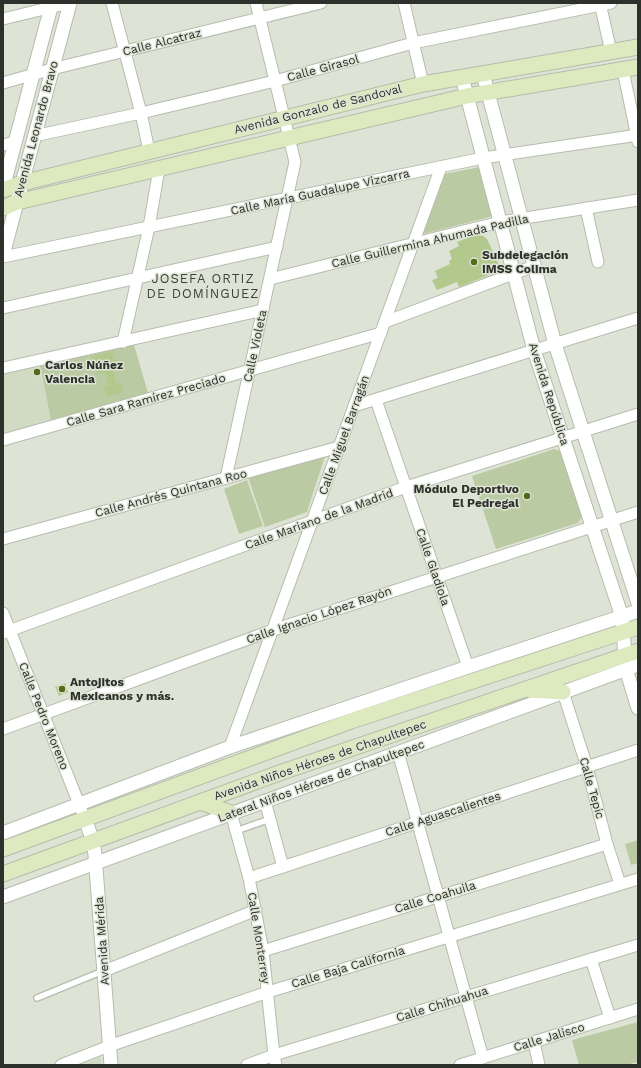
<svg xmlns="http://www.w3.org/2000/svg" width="641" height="1068" viewBox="0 0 641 1068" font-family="'Work Sans',sans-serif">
<rect width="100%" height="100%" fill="#dee4d5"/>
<g fill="#d1dac3">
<path d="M39,366L51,420L3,433V374Z"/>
<path d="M101,1057V1065H82Z"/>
</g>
<g fill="#bacaa2">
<path d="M480,167L493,216L423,234L444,174Z"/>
<path d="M134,345L148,393L51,420L40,366Z"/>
<path d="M554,449L560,451L582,517L578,523L496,549L472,476Z"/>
<path d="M325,456L307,512L265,527L248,477Z"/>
<path d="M247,480L263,526L239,534L224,489Z"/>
<path d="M638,840V863L631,865L625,844Z"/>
<path d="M638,1022V1062L625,1065H579L572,1040Z"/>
</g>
<g fill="#b2c88d">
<path d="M475,235L483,236L487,239L501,270L459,287L457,282L437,290L432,280L438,278L435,271L450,264L449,261L452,259L449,251L459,246L457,242Z"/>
<path d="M112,351L117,368L113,370L116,383L120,382L123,392L107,397L104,387L109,385L105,372L97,374L92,357Z"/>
<path d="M65,683L68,692L59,696L55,687Z"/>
</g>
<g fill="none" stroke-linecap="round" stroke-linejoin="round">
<g stroke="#b6bcad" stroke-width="8">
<g id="service">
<path d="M236,831L270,819"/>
<path d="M37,998L103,971"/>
</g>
</g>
<g stroke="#b6bcad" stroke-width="13">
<g id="minor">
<path d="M112,3L141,113L149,151"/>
<path d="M404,3L423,84"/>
<path d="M600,3L611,52"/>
<path d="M3,19L69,3"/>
<path d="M623,70L638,142"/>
<path d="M3,83L52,69L321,3"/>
<path d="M34,136L141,113L275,81L413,43L611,3"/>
<path d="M3,145L15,142"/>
<path d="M586,208L598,262"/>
<path d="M3,257L483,158L638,135"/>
<path d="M270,279L500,222L638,200"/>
<path d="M3,308L277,247"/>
<path d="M385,322L534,266"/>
<path d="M123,342L149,227L159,169"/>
<path d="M3,368L263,310"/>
<path d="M376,400L468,667"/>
<path d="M354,406L638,318"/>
<path d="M3,440L381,333"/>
<path d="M226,478L295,162L256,3"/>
<path d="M3,539L339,447"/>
<path d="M3,613L85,819"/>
<path d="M3,633L406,487L638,414"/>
<path d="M563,692L587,767L607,844L620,884"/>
<path d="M3,729L273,630L638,512"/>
<path d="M230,747L441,167"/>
<path d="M398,752L483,1058"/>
<path d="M265,801L283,867"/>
<path d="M231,813L249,878L263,951L274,1055L276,1065"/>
<path d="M249,878L638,750"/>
<path d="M263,951L607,844"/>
<path d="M591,959L610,1018"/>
<path d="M104,971L256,910"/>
<path d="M534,1042L539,1065"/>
<path d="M61,1065L109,1046L268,992L638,879"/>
<path d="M247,1065L274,1055L638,945"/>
<path d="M460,1065L638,1009"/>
</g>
</g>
<g stroke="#b6bcad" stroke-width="15">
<g id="tertiary">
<path d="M483,74L555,344L638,603"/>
<path d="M462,77L534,350L622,617L626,669L638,708"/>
<path d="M3,188L52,3"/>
<path d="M3,255L70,3"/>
<path d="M85,819L93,841L95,855L111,1065"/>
<path d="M3,833L230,747L468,667L638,611"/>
<path d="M3,897L638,665"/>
</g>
</g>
<g stroke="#b6bcad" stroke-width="17">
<g id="secondary">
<path d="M3,190L22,183L423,84L638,47"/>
<path d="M3,208L17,202L467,96L638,67"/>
<path d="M530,690L563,692"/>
<path d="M200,802L231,813"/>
<path d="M3,849L351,721L638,627"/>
<path d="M3,874L285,771L638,651"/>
</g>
</g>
<use href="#service" stroke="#fff" stroke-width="5.5"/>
<use href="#minor" stroke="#fff" stroke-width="11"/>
<use href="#tertiary" stroke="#fff" stroke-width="13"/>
<use href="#secondary" stroke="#dde9bf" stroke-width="15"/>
</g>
<g fill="#546b1c" stroke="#dee4d5" stroke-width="1.5">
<circle cx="474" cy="262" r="4"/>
<circle cx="37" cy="372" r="4"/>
<circle cx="527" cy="496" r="4"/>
<circle cx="62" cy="689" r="4"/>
</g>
<g text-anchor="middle" stroke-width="3" stroke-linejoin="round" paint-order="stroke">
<g font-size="12" fill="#2e302b" stroke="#dee4d5">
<text transform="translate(162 42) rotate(-14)" y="4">Calle Alcatraz</text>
<text transform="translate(323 68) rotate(-15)" y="4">Calle Girasol</text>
<text transform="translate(318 109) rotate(-14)" y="4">Avenida Gonzalo de Sandoval</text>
<text transform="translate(36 129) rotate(-75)" y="4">Avenida Leonardo Bravo</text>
<text transform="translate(320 192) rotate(-12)" y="4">Calle María Guadalupe Vizcarra</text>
<text transform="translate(430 241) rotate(-13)" y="4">Calle Guillermina Ahumada Padilla</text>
<text transform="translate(255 346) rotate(-78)" y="4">Calle Violeta</text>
<text transform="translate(549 394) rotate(72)" y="4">Avenida República</text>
<text transform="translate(146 400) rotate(-16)" y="4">Calle Sara Ramírez Preciado</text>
<text transform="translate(344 435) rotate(-70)" y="4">Calle Miguel Barragán</text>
<text transform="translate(171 493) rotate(-15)" y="4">Calle Andrés Quintana Roo</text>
<text transform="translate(319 519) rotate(-20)" y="4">Calle Mariano de la Madrid</text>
<text transform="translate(433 567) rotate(71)" y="4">Calle Gladiola</text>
<text transform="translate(319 615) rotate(-19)" y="4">Calle Ignacio López Rayón</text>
<text transform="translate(44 716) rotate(68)" y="4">Calle Pedro Moreno</text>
<text transform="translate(320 760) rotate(-19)" y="4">Avenida Niños Héroes de Chapultepec</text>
<text transform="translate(321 781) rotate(-20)" y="4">Lateral Niños Héroes de Chapultepec</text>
<text transform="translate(592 788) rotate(74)" y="4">Calle Tepic</text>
<text transform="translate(443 814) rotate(-18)" y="4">Calle Aguascalientes</text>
<text transform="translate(435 897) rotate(-17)" y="4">Calle Coahuila</text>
<text transform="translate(259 938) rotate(81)" y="4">Calle Monterrey</text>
<text transform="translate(102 941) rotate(-94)" y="4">Avenida Mérida</text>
<text transform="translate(348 967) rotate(-17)" y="4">Calle Baja California</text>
<text transform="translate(442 1004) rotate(-17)" y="4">Calle Chihuahua</text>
<text transform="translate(549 1037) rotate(-17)" y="4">Calle Jalisco</text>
</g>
<g font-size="12" font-weight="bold" fill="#2e302b" stroke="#dee4d5" text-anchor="start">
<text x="482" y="259">Subdelegación<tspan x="482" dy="14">IMSS Colima</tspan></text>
<text x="45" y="369">Carlos Núñez<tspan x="45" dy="14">Valencia</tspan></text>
<text x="519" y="493" text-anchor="end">Módulo Deportivo<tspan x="519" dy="14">El Pedregal</tspan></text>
<text x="70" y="686">Antojitos<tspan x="70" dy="14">Mexicanos y más.</tspan></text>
</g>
<g font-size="13" letter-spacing="1" fill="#3f4337" stroke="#dee4d5">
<text x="203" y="283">JOSEFA ORTIZ<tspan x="203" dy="15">DE DOMÍNGUEZ</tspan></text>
</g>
</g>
<rect width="641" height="1068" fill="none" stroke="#2e302b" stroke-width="8"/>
</svg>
